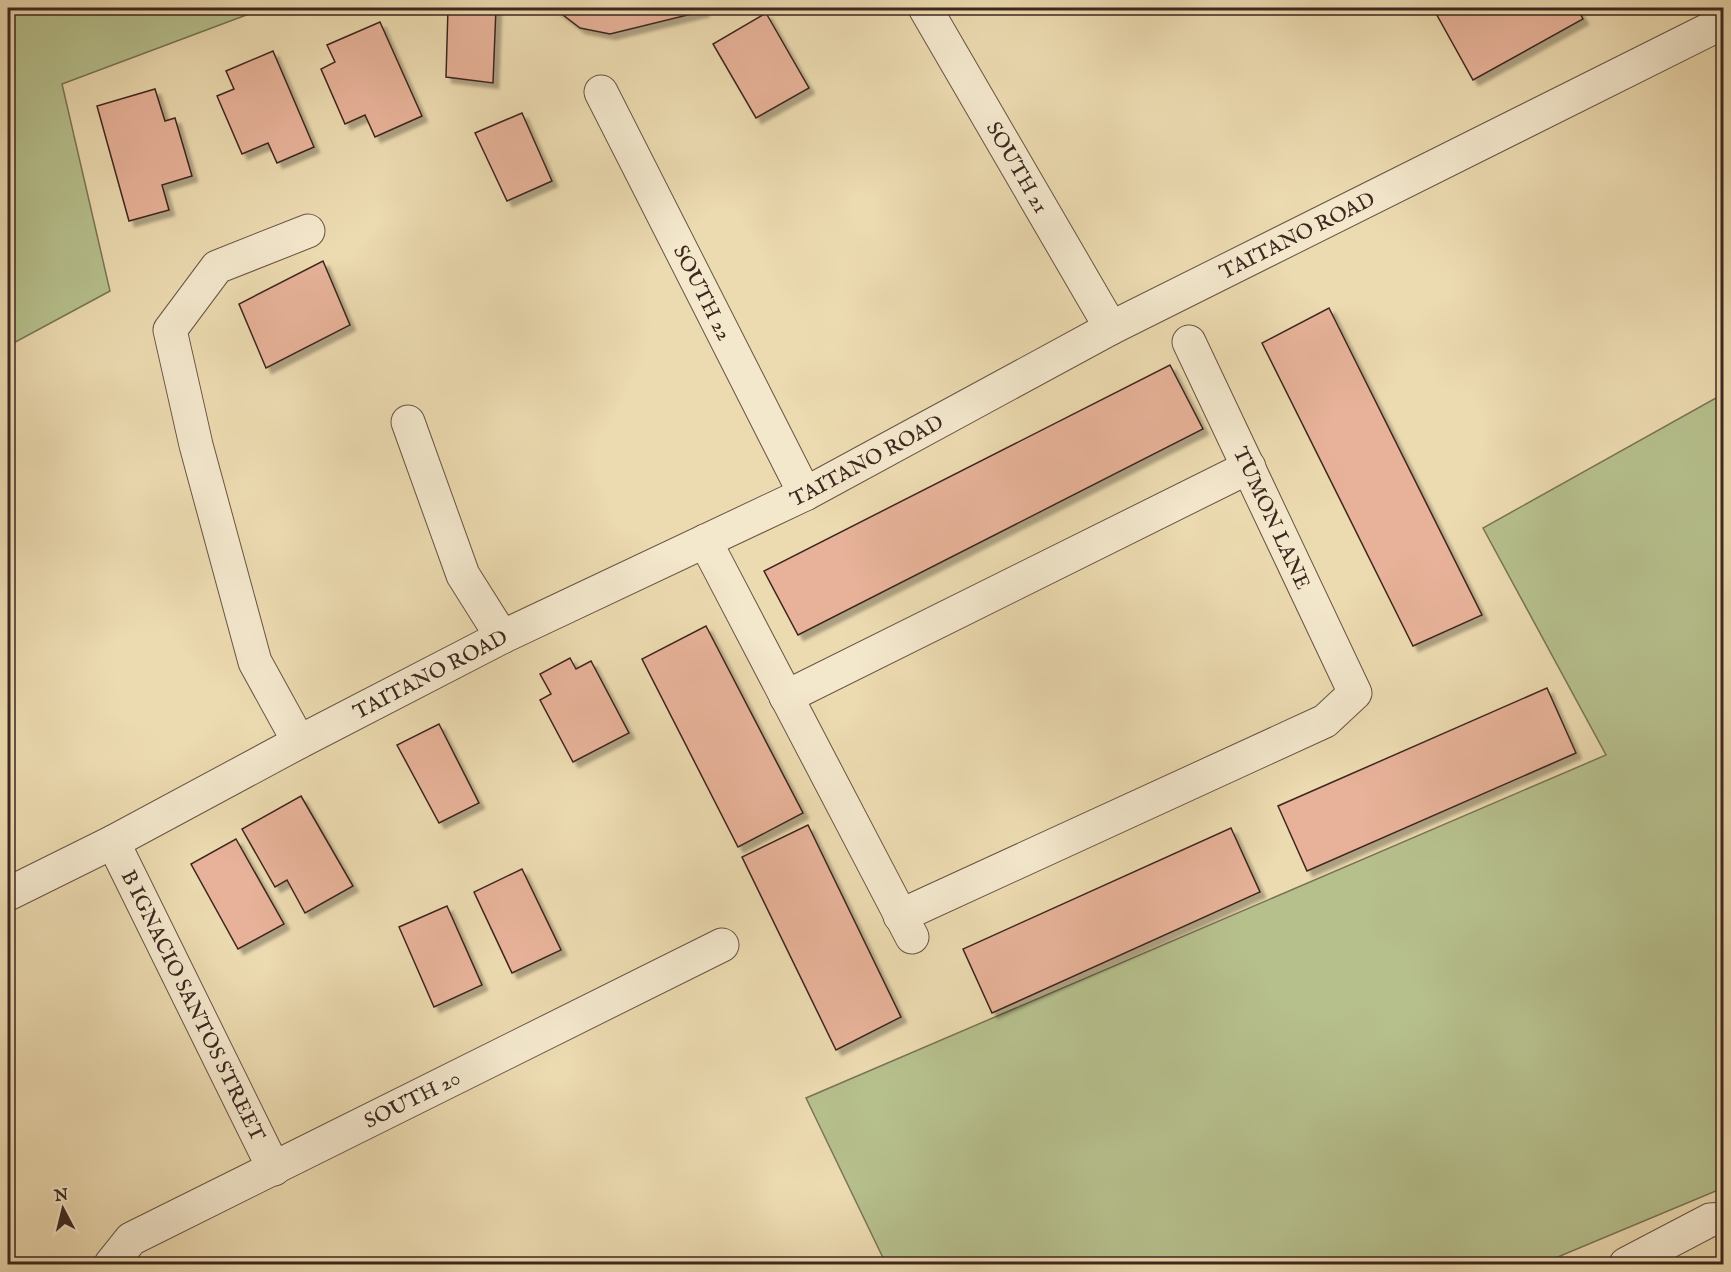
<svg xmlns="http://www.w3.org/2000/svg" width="1731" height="1272" viewBox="0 0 1731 1272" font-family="'IM FELL English',serif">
<defs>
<filter id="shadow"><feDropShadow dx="5.5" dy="5.5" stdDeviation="1.5" flood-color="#0004"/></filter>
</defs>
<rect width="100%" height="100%" fill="#ecdab0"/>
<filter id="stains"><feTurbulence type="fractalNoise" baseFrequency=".00333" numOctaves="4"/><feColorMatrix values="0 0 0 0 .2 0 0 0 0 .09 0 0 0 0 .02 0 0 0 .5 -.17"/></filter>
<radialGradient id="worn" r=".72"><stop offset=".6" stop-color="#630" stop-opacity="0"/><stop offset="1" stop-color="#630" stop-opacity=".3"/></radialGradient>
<g fill="#b6c08d" stroke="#7a7456" stroke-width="1.5">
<path d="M8,8H265L62,84L110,291L8,346Z"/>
<path d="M1723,394V1188L1541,1264H886L806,1098L1606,755L1483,528Z"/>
</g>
<g fill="#e7b299" stroke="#3d271f" stroke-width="1.5" filter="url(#shadow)">
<path d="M448,8H496L493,83L446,77Z"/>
<path d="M554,8H703L704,11L610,34L580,28Z"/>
<path d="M1433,8H1577L1583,19L1473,80Z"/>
<path d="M766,13L809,88L756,118L713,44Z"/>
<path d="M380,22L422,116L375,137L365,115L345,124L321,69L335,62L327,45Z"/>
<path d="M273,51L314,147L277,163L268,143L242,154L217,96L234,89L226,71Z"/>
<path d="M155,89L165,121L175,118L192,176L162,185L169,210L129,221L97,106Z"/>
<path d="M522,113L552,181L507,201L475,133Z"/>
<path d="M323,261L350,325L266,368L239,304Z"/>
<path d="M1329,308L1482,615L1413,646L1262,343Z"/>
<path d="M1170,365L1203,429L798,635L764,571Z"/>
<path d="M706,626L803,813L738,847L642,659Z"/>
<path d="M570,658L576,669L591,661L629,733L573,762L540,700L551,694L540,674Z"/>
<path d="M1547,688L1576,753L1307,871L1278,806Z"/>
<path d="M439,724L479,803L439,823L397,745Z"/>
<path d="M301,796L353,886L305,913L287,880L275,887L242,829Z"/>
<path d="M808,825L901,1017L836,1050L742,857Z"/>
<path d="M1231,828L1260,892L992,1013L963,949Z"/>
<path d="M236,839L284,924L238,949L191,864Z"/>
<path d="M522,869L561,950L512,973L474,892Z"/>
<path d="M447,906L482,985L434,1007L399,927Z"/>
</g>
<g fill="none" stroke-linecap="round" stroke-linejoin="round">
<g stroke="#695443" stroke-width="35">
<g id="minor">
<path id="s1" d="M925,8L1111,328"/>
<path id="s2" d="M601,92L805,494"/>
<path d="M408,422L463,575L502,637"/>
<path d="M705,541L912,937"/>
<path d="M786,697L1249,467"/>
<path d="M299,742L255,662L196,445L170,330L217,267L308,231"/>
<path id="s3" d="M113,842L274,1169"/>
<path id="s4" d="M8,894L113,842L299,742L502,637L805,494L1111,328L1724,22"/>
<path d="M900,916L1325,721L1355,693L1189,342"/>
<path id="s5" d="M111,1264L131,1239L722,945"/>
<path d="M1626,1264L1710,1220L1724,1219"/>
</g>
</g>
<use href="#minor" stroke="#f3e7cc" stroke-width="33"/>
</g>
<g text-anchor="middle" stroke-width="6" stroke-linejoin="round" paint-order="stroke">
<g font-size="21" fill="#3d271f" stroke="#f3e7cc">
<text dy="7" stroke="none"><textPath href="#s1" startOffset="184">SOUTH 21</textPath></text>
<text dy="7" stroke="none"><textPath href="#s4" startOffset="1448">TAITANO ROAD</textPath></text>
<text dy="7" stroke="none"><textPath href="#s2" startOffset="225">SOUTH 22</textPath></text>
<text dy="7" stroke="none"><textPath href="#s4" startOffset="962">TAITANO ROAD</textPath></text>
<text transform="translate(1272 518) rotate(65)" y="7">TUMON LANE</text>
<text dy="7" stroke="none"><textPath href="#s4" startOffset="476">TAITANO ROAD</textPath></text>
<text dy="7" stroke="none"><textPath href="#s3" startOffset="182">B IGNACIO SANTOS STREET</textPath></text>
<text dy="7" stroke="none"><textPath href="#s5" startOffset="346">SOUTH 20</textPath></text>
</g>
</g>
<rect width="1731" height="1272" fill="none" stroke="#ecdab0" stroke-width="30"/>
<rect x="9" y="9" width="1713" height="1254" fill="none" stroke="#3d271f" stroke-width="3"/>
<rect x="15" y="15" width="1701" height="1242" fill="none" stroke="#3d271f" stroke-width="1.5"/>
<g transform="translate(63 1209) rotate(353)" stroke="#f3e7cc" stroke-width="4.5" paint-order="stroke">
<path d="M0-4.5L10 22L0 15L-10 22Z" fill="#3d271f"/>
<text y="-9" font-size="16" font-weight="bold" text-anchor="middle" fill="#3d271f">N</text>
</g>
<rect width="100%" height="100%" filter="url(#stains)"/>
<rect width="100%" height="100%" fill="url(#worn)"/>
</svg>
